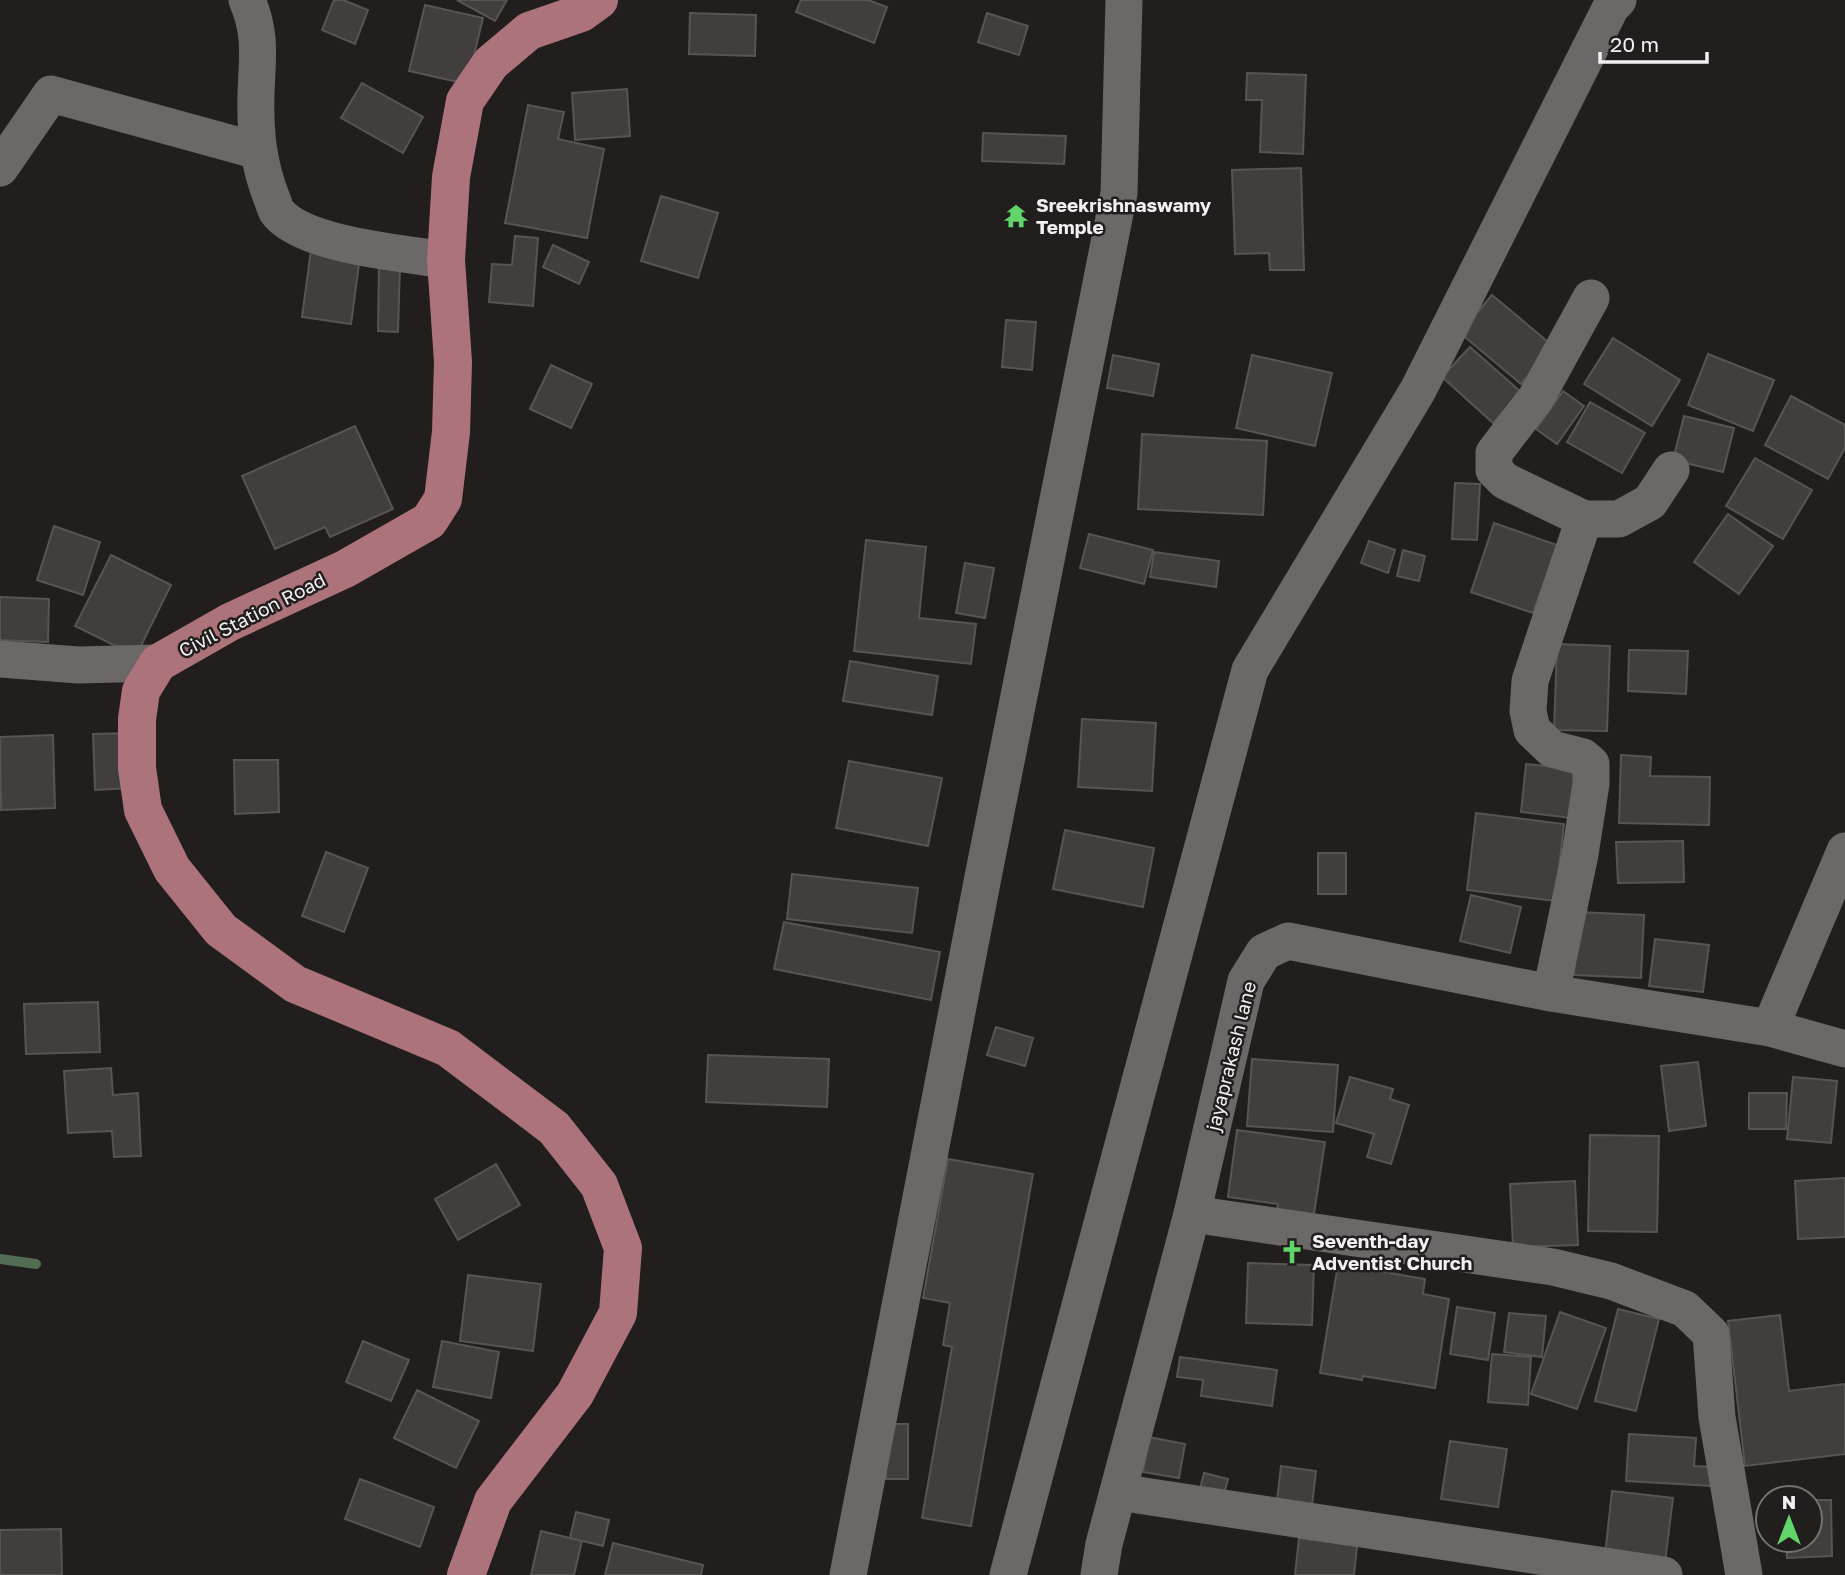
<svg xmlns="http://www.w3.org/2000/svg" width="1845" height="1575" viewBox="0 0 1845 1575" font-family="'Golos Text',sans-serif">
<rect width="100%" height="100%" fill="#221e1e"/>
<g fill="none" stroke-linecap="round" stroke-linejoin="round">
<path stroke="#526d53" stroke-width="10" d="M0,1259L36,1264"/>
</g>
<g fill="#433e3e" stroke="#595454" stroke-width="2">
<path d="M334,0H343L368,10L355,44L322,30Z"/>
<path d="M457,0H507L495,21Z"/>
<path d="M801,0H868L887,7L874,43L796,12Z"/>
<path d="M425,5L483,18L467,84L409,71Z"/>
<path d="M690,13L756,15L755,56L689,54Z"/>
<path d="M987,13L1028,26L1019,55L978,42Z"/>
<path d="M1247,73L1306,75L1303,154L1260,152L1262,100H1246Z"/>
<path d="M362,83L423,117L403,153L341,118Z"/>
<path d="M627,89L630,136L575,140L572,93Z"/>
<path d="M528,105L564,112L558,139L604,149L587,238L505,223Z"/>
<path d="M983,133L1066,136L1064,164L982,161Z"/>
<path d="M1301,168L1304,270H1270L1269,253L1235,254L1232,170Z"/>
<path d="M661,196L718,213L698,278L641,261Z"/>
<path d="M515,236L538,238L533,306L489,302L492,264L512,265Z"/>
<path d="M553,245L589,262L579,284L543,267Z"/>
<path d="M311,250L360,257L351,324L302,317Z"/>
<path d="M379,264L400,265L398,332L378,331Z"/>
<path d="M1492,295L1553,346L1521,384L1460,333Z"/>
<path d="M1006,320L1036,322L1032,370L1002,367Z"/>
<path d="M1613,338L1680,380L1652,426L1584,384Z"/>
<path d="M1470,347L1521,392L1493,423L1442,377Z"/>
<path d="M1708,354L1774,380L1753,431L1688,405Z"/>
<path d="M1113,355L1159,364L1153,396L1107,388Z"/>
<path d="M1252,355L1332,373L1315,446L1236,428Z"/>
<path d="M551,365L592,384L571,428L530,409Z"/>
<path d="M1563,391L1584,406L1557,444L1536,429Z"/>
<path d="M1791,396L1845,425V448L1828,479L1765,445Z"/>
<path d="M1590,402L1645,433L1622,473L1567,442Z"/>
<path d="M1684,416L1734,428L1723,472L1673,460Z"/>
<path d="M355,426L393,509L330,537L325,527L275,549L242,476Z"/>
<path d="M1142,434L1267,441L1263,515L1138,509Z"/>
<path d="M1755,458L1812,490L1783,539L1726,506Z"/>
<path d="M1455,483L1480,484L1477,540L1452,539Z"/>
<path d="M1728,514L1773,546L1739,594L1694,562Z"/>
<path d="M1494,523L1557,545L1533,613L1471,592Z"/>
<path d="M54,526L100,542L83,595L37,580Z"/>
<path d="M1089,534L1153,550L1144,584L1080,568Z"/>
<path d="M866,540L926,547L919,618L976,624L971,664L854,651Z"/>
<path d="M1369,541L1395,550L1388,573L1361,563Z"/>
<path d="M1403,550L1425,556L1419,581L1397,576Z"/>
<path d="M1154,552L1219,561L1216,587L1150,577Z"/>
<path d="M111,555L171,585L136,656L75,626Z"/>
<path d="M965,563L994,568L985,618L956,613Z"/>
<path d="M0,597L49,599L48,642L0,640Z"/>
<path d="M1557,644L1610,646L1607,731L1554,730Z"/>
<path d="M1629,650L1688,651L1686,694L1628,691Z"/>
<path d="M850,661L938,676L932,715L843,701Z"/>
<path d="M1082,719L1156,723L1152,791L1078,787Z"/>
<path d="M129,733L131,788L95,790L93,734Z"/>
<path d="M53,735L55,808L1,810L0,737Z"/>
<path d="M1621,755L1651,757L1650,776L1710,777L1709,825L1619,823Z"/>
<path d="M234,760H278L279,812L235,814Z"/>
<path d="M849,761L942,778L928,846L836,828Z"/>
<path d="M1526,764L1576,769L1570,818L1521,812Z"/>
<path d="M1476,813L1564,824L1555,901L1467,890Z"/>
<path d="M1065,830L1154,848L1143,907L1053,889Z"/>
<path d="M1683,841L1684,882L1618,883L1616,842Z"/>
<path d="M326,852L368,868L344,932L302,916Z"/>
<rect x="1318" y="853" width="28" height="41"/>
<path d="M792,874L918,888L912,933L787,919Z"/>
<path d="M1471,895L1521,907L1510,953L1460,941Z"/>
<path d="M1577,912L1644,915L1641,978L1574,975Z"/>
<path d="M784,922L940,952L931,1000L774,969Z"/>
<path d="M1655,939L1709,945L1703,992L1649,986Z"/>
<path d="M98,1002L100,1052L26,1054L24,1004Z"/>
<path d="M996,1027L1033,1038L1025,1066L987,1055Z"/>
<path d="M708,1055L829,1059L827,1107L706,1102Z"/>
<path d="M1252,1059L1338,1065L1333,1132L1247,1126Z"/>
<path d="M1698,1062L1706,1126L1669,1131L1661,1066Z"/>
<path d="M111,1068L113,1095L138,1093L141,1156L114,1157L112,1131L68,1133L64,1071Z"/>
<path d="M1350,1077L1393,1089L1390,1099L1409,1105L1391,1164L1367,1157L1374,1134L1336,1123Z"/>
<path d="M1793,1077L1837,1081L1831,1143L1787,1139Z"/>
<path d="M1749,1093H1787L1786,1129H1749Z"/>
<path d="M1237,1130L1325,1142L1312,1227L1276,1223L1278,1204L1228,1197Z"/>
<path d="M1590,1135L1659,1136L1657,1232L1588,1231Z"/>
<path d="M948,1159L1033,1174L971,1526L922,1518L952,1347L943,1345L950,1303L923,1298Z"/>
<path d="M496,1164L520,1205L458,1240L435,1199Z"/>
<path d="M1845,1178V1237L1798,1239L1795,1181Z"/>
<path d="M1575,1181L1578,1245L1513,1247L1510,1184Z"/>
<path d="M1248,1263L1314,1265L1312,1325L1246,1323Z"/>
<path d="M1338,1264L1425,1279L1423,1294L1449,1299L1435,1388L1363,1376L1362,1380L1320,1373Z"/>
<path d="M468,1275L541,1284L533,1351L460,1341Z"/>
<path d="M1457,1307L1495,1313L1488,1360L1450,1354Z"/>
<path d="M1618,1309L1659,1319L1636,1411L1595,1401Z"/>
<path d="M1560,1312L1606,1328L1577,1409L1531,1394Z"/>
<path d="M1509,1313L1546,1316L1542,1357L1504,1352Z"/>
<path d="M1780,1315L1789,1391L1845,1384V1454L1745,1466L1728,1321Z"/>
<path d="M363,1341L409,1360L391,1401L346,1382Z"/>
<path d="M442,1341L499,1352L491,1398L433,1387Z"/>
<path d="M1492,1354L1531,1357L1528,1405L1488,1402Z"/>
<path d="M1180,1357L1277,1370L1272,1406L1201,1396L1203,1380L1177,1377Z"/>
<path d="M417,1390L479,1421L456,1468L394,1438Z"/>
<path d="M887,1424H908V1479H886Z"/>
<path d="M1629,1434L1696,1438L1694,1466L1713,1467L1712,1486L1626,1481Z"/>
<path d="M1149,1437L1185,1444L1179,1478L1143,1472Z"/>
<path d="M1450,1441L1507,1449L1498,1507L1441,1499Z"/>
<path d="M1281,1466L1316,1471L1311,1514L1276,1509Z"/>
<path d="M1204,1473L1228,1479L1223,1498L1199,1493Z"/>
<path d="M360,1479L434,1507L420,1547L345,1519Z"/>
<path d="M1612,1491L1673,1498L1665,1562L1605,1555Z"/>
<path d="M1810,1500H1831L1832,1556L1787,1558L1786,1540H1810Z"/>
<path d="M576,1512L609,1520L603,1546L570,1538Z"/>
<path d="M61,1529L62,1575H0V1530Z"/>
<path d="M541,1531L582,1541L574,1575H531Z"/>
<path d="M1299,1538L1357,1546L1354,1575H1295Z"/>
<path d="M613,1543L703,1565L701,1575H605Z"/>
</g>
<g fill="none" stroke-linecap="round" stroke-linejoin="round">
<g stroke="#6d6868" stroke-width="37">
<path d="M247,0C262,35 257,58 256,94C255,131 258,164 272,199C274,203 275,210 278,213C306,246 403,253 446,260"/>
<path d="M0,168L51,94L258,151"/>
<path d="M1584,519L1505,481L1494,470V453L1536,398L1591,298"/>
<path d="M0,659L78,665L158,663"/>
<path d="M1551,993L1580,854L1591,784V764L1583,757L1552,749L1532,730L1528,711L1530,681L1584,519H1619L1650,502L1671,470"/>
<path d="M1770,1028L1845,851"/>
<path d="M1192,1214L1553,1267L1611,1281L1685,1309L1711,1334L1717,1417L1744,1575"/>
<path d="M1118,1492L1664,1575"/>
<path d="M848,1575L984,872L1119,193L1124,0"/>
<path d="M1008,1575L1250,670L1418,390L1611,7L1618,0"/>
<path d="M1099,1575L1104,1544L1192,1214L1246,981L1264,952L1288,941L1551,993L1770,1028L1845,1049"/>
</g>
<path stroke="#ad737a" stroke-width="38" d="M466,1575L493,1501L575,1394L618,1313L623,1248L599,1185L554,1128L448,1048L295,984L221,930L172,869L143,810L137,768V719L141,691L158,663L230,622L345,569L429,521L443,499L451,432L453,362L446,260L451,177L465,101L491,63L529,31L581,13L599,0"/>
</g>
<defs>
<g id="temple-bare" transform="scale(1.89)"><path d="M0-6L5-2H3V0L6.5 2.5H4V6H1.5V3h-3V6H-4V2.5H-6.5L-3 0V-2H-5Z" fill="#61d56a" stroke="#221e1e" stroke-width="2.5" paint-order="stroke"/></g>
<g id="church-bare" transform="scale(1.89)"><path d="M-1.2-6h2.4v3.5h3.3v2.4h-3.3V6h-2.4V-.1h-3.3v-2.4h3.3Z" fill="#61d56a" stroke="#221e1e" stroke-width="2.5" paint-order="stroke"/></g>
</defs>
<g fill-rule="evenodd">
<use href="#temple-bare" x="1016" y="216"/>
<use href="#church-bare" x="1292" y="1252"/>
</g>
<g text-anchor="middle" stroke-width="5" stroke-linejoin="round" paint-order="stroke">
<g font-size="19" font-weight="bold" fill="#f2f0f0" stroke="#221e1e" text-anchor="start">
<text x="1036" y="212">Sreekrishnaswamy<tspan x="1036" dy="22">Temple</tspan></text>
<text x="1312" y="1248">Seventh-day<tspan x="1312" dy="22">Adventist Church</tspan></text>
</g>
<g font-size="19" fill="#f2f0f0" stroke="#221e1e">
<text transform="translate(252 615) rotate(-27)" y="7">Civil Station Road</text>
<text transform="translate(1231 1056) rotate(-76)" y="7">jayaprakash lane</text>
</g>
</g>
<g transform="translate(1789 1519)"><circle r="33" fill="#221e1e" stroke="#757272" stroke-width="2"/>
<path d="M0-5L12 26L0 18L-12 26Z" fill="#61d56a"/>
<text y="-10" font-size="19" font-weight="bold" text-anchor="middle" fill="#f2f0f0">N</text>
</g>
<path d="M1600 52v10h107v-10" fill="none" stroke="#f2f0f0" stroke-width="3.5"/>
<text x="1610" y="52" font-size="21" fill="#f2f0f0" stroke="#221e1e" stroke-width="5" paint-order="stroke">20 m</text>
</svg>
